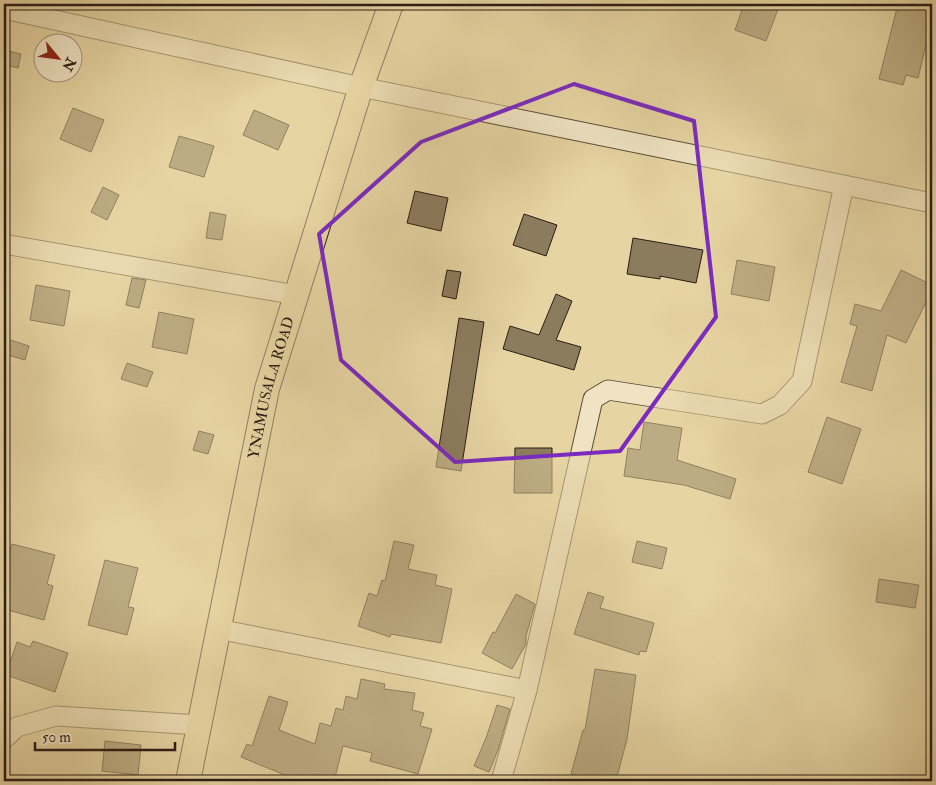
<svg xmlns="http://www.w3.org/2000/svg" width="936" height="785" viewBox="0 0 936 785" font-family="'IM FELL Double Pica',serif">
<rect width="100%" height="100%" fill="#e6d4a2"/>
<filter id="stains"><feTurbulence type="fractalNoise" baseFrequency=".004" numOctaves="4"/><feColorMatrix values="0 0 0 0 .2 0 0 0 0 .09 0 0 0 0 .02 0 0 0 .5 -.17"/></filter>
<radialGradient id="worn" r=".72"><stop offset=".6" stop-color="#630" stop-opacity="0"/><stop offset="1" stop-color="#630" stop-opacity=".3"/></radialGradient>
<g fill="#8c7c5e" stroke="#2b1d15">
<path d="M744,4H762L778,9L766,41L735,30Z"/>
<path d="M898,4H913L932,8V20L918,78L906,75L903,85L879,79Z"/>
<path d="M4,50L21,54L18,68L4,65Z"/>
<path d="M73,108L104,120L91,152L60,139Z"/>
<path d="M254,110L289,125L278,150L243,135Z"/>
<path d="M179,136L214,146L204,177L169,167Z"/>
<path d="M103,187L119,195L107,220L91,212Z"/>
<path d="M415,191L448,198L441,231L407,223Z"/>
<path d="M210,212L226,215L222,240L206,238Z"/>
<path d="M524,214L557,225L546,256L513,245Z"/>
<path d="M633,238L703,250L696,283L660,276V279L627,274Z"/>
<path d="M737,260L775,267L769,301L731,294Z"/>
<path d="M447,270L461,272L456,299L442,296Z"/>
<path d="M901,270L932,285V290L906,343L887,335L872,391L841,382L857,326L850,324L855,304L881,311Z"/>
<path d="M132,278L146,280L139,308L126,305Z"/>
<path d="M36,285L70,291L64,326L30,320Z"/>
<path d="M556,294L572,301L556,340L581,347L574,370L503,349L510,326L539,335Z"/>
<path d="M159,312L194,319L187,354L152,347Z"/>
<path d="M459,318L484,322L461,471L436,467Z"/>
<path d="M4,338L29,346L25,360L4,354Z"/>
<path d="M127,363L153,372L147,387L121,379Z"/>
<path d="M827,417L861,429L842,484L808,472Z"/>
<path d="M644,422L682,428L677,460L736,479L730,499L684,485L624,476L628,448L640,450Z"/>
<path d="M199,431L214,435L208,454L193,450Z"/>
<path d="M515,448H552V493H514Z"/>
<path d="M394,541L414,545L408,569L437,575L435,585L452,589L441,643L391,634L390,637L358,626L369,593L377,596L382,580L385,581Z"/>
<path d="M637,541L667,548L662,569L632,562Z"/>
<path d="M12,544L55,555L47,584L53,586L44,620L4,609V576Z"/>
<path d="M105,560L138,568L128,607L134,608L127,635L88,625Z"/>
<path d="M879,579L919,585L915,608L876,602Z"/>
<path d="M588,592L604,597L600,608L654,623L646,652L640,651L639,655L574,634Z"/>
<path d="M516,594L535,604L526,636V644L512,669L482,653L493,632L495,633Z"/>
<path d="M33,641L68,653L55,692L6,675L17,642L30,647Z"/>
<path d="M595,669L636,675L627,739L616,781H601L571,774L583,730H585Z"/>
<path d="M361,679L385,684L384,689L415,693L412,710L424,713L420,726L432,729L418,774L370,761L372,753L343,746L334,781H285L287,776L241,757L247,744L252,746L269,696L288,702L279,730L315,744L320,723L331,726L336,708L343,710L346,696L357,699Z"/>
<path d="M497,705L510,709L498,750L489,772L474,766L486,738Z"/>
<path d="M105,741L141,745L138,775L102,771Z"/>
</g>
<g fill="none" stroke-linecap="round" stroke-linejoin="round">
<g stroke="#5a4b38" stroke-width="21">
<g id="minor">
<path d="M4,9L361,87L932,203"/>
<path d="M4,244L296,295"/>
<path d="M218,629L527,690"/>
<path d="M4,739L17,727L56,716L199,725"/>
<path d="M501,781L527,690L593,399L608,390L762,414L780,405L802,381L844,185"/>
</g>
</g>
<g stroke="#2b1d15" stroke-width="26">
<g id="major">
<path id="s1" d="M188,781L267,389L361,87L391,4"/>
</g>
</g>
<use href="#minor" stroke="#efe3c3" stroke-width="19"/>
<use href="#major" stroke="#e6d4a2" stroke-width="24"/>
</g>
<path d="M0 0H936V785H0ZM574,84L694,121L716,317L620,451L455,462L341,360L319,234L421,142Z" fill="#e6d4a2" fill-opacity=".55" fill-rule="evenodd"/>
<path fill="none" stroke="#7b2cbf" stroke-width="4" stroke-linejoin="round" d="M574,84L694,121L716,317L620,451L455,462L341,360L319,234L421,142Z"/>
<g text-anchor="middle" stroke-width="4.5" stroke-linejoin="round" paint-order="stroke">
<g font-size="15" fill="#2b1d15" stroke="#efe3c3">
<text dy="5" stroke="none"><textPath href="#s1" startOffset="402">YNAMUSALA ROAD</textPath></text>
</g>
</g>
<rect width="936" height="785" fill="none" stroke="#e6d4a2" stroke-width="20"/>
<rect x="5" y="5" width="926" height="775" fill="none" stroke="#2b1d15" stroke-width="2.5"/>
<rect x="10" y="10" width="916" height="765" fill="none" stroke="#2b1d15"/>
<g transform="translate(58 58) rotate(119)"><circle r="24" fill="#efe3c3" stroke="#a1947d"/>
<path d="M0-4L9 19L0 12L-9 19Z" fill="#8f2418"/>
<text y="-8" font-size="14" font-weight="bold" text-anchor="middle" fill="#2b1d15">N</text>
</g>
<path d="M35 742v8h140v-8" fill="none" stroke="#2b1d15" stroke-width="2.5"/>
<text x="42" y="742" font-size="15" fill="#2b1d15" stroke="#efe3c3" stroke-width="4" paint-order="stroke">50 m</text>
<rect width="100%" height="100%" filter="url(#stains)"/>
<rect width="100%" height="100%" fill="url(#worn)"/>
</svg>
